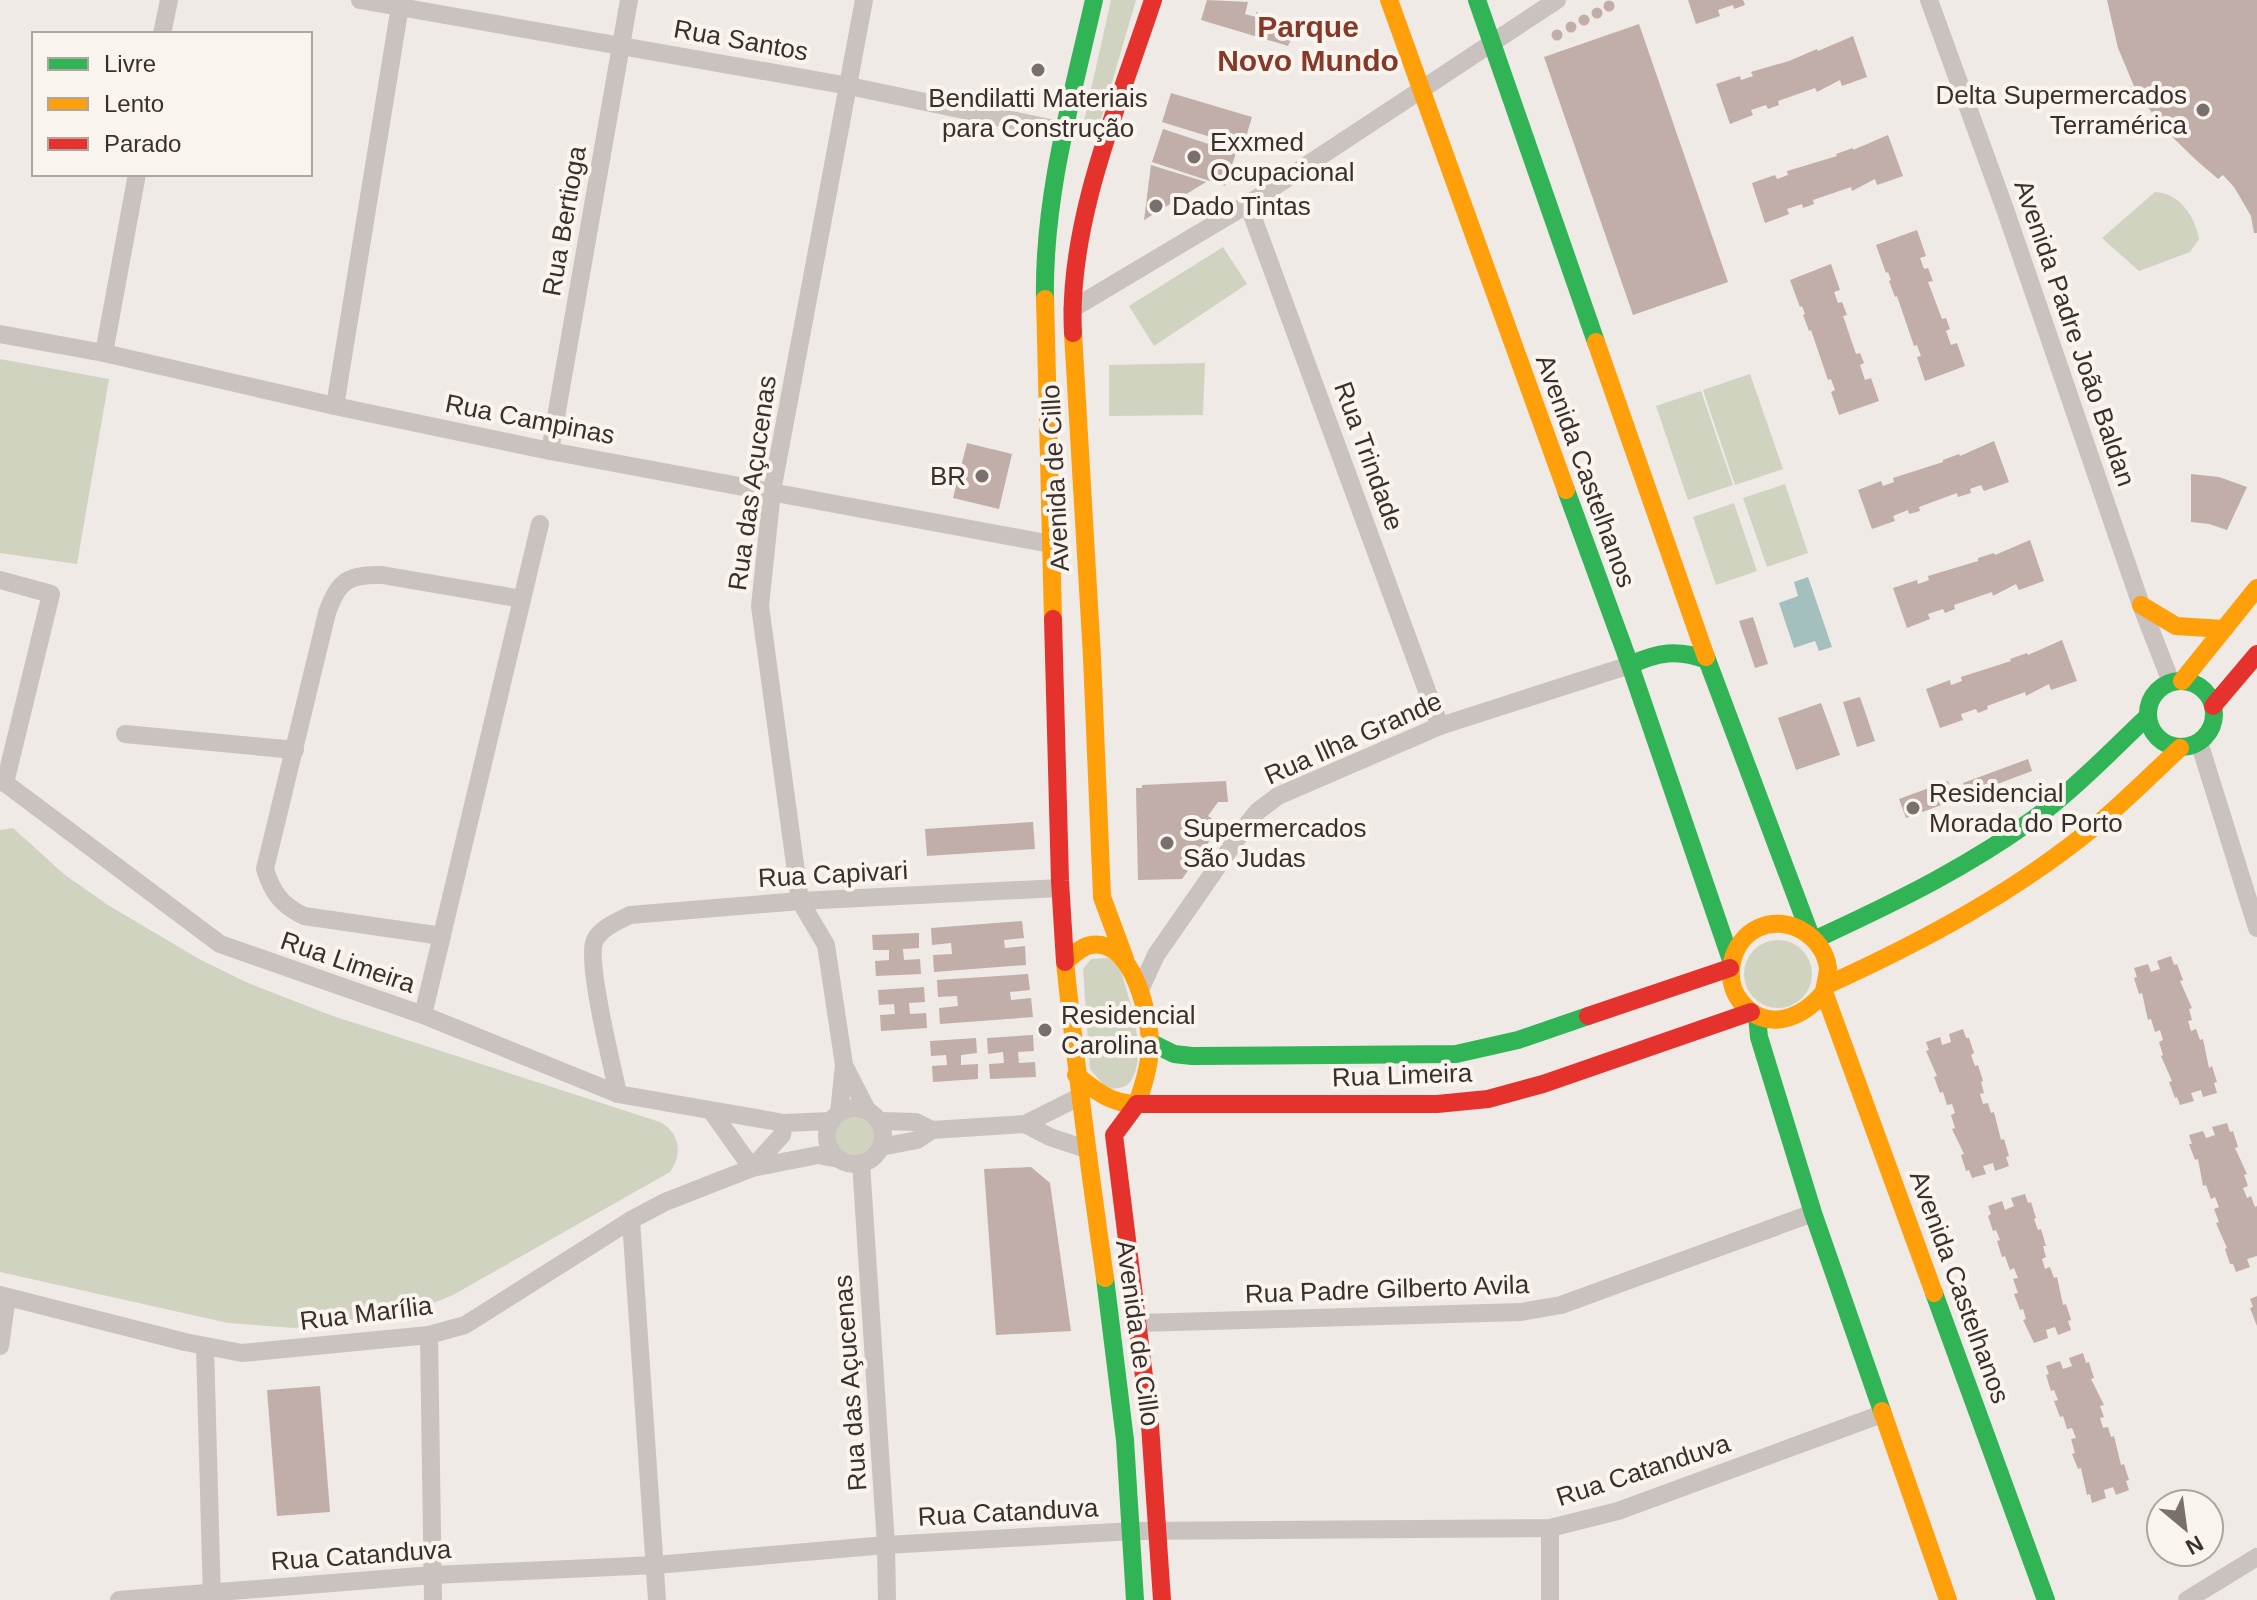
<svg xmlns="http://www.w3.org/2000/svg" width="2257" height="1600" viewBox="0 0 2257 1600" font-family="Arial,sans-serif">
<rect width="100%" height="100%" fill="#efeae6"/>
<g fill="#d1d3c1">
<path d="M1111,0H1136L1098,130L1090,131L1084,121Z"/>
<path d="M2155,192C2180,193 2195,217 2199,239L2190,252L2139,271L2102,238Z"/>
<path d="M1223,247L1247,284L1154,346L1129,306Z"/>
<path d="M0,359L109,379L77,564L0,553Z"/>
<path d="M1205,363L1203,415L1109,416V365Z"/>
<path d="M1750,374L1783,469L1735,485L1703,390Z"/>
<path d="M1701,391L1733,485L1688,500L1656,406Z"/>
<path d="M1785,484L1808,553L1767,567L1743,498Z"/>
<path d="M1734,503L1757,571L1716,585L1693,517Z"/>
<path d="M13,828L65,875L108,905L199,959L246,982L330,1015L660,1122C680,1133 683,1154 670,1172L453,1295L416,1310L294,1328L228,1323L0,1272V830Z"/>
<circle cx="1778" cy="974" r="34"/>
<path d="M1108,958L1119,965C1127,992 1150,1056 1130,1082C1125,1089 1115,1088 1107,1089L1090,1069L1083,969L1091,959Z"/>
<circle cx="856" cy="1136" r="20"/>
</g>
<path fill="#a3c0be" d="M1808,577L1832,647L1819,651L1815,641L1794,648L1779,603L1798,596L1794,582Z"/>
<g fill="#c1aea8">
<path d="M1207,0L1248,2L1245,14L1256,17V12L1275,20L1274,24L1295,31L1288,46L1201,20Z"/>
<path d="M1688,0H1743L1745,5L1734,9L1733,5L1718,10L1720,16L1696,24Z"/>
<path d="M2107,0H2257V233H2254L2251,216L2234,187L2223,175L2218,179L2196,160L2163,128L2136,91L2118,48Z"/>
<circle cx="1609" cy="6" r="5.5"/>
<circle cx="1597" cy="13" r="5.5"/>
<circle cx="1584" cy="20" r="5.5"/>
<circle cx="1571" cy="27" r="5.5"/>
<path d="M1639,24L1728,282L1633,315L1544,57Z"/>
<circle cx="1557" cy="35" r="5.5"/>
<path d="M1853,36L1867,77L1842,86L1840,80L1817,92L1815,88L1778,101L1779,105L1768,109L1766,105L1751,110L1753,115L1730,124L1716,84L1740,76L1741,80L1753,76L1751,72L1789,61L1817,49L1818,51Z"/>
<path d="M1171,93L1252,117L1243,147L1162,122Z"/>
<path d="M1163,129L1236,153L1225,186L1152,162Z"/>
<path d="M1888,135L1903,176L1877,185L1875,179L1852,191L1851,187L1813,200L1814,204L1803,208L1802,204L1787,209L1789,214L1765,223L1752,183L1775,175L1777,179L1788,175L1787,171L1837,156L1836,154L1853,148V150Z"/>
<path d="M1151,165L1206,182L1144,220Z"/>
<path d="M1917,230L1926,256L1920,258L1924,269L1928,268L1933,281L1928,282L1942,319L1946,318L1950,329L1946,331L1951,345L1957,343L1965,366L1925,381L1917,357L1921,356L1917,345L1914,346L1897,296L1895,297L1889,281L1891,280L1888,272L1886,273L1876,245Z"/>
<path d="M1831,264L1840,290L1834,292L1838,303L1842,302L1847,315L1843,316L1856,354L1860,353L1864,363L1860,365L1865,380L1871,378L1879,401L1839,415L1831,392L1835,390L1831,379L1828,380L1811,330L1809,331L1803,315L1805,314L1802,306L1800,307L1790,280Z"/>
<path d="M1994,441L2009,482L1984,491L1981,485L1970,489L1971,493L1958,497L1957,493L1919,507L1920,511L1909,514L1908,510L1893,516L1895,521L1872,529L1858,490L1881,481L1883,486L1894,482L1893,478L1943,462V460L1959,454L1960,456Z"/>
<path d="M967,443L1012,454L999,509L953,498Z"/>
<path d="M2191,474L2219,477L2247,487L2227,530L2209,524L2191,522Z"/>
<path d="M2030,540L2044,581L2019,590L2016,584L1993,596L1992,592L1954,605L1955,609L1945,613L1943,609L1928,614L1930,619L1907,628L1893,588L1917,580L1918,584L1929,580L1928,576L1978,561V558L1994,553L1995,555Z"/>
<path d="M1753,617L1768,664L1755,668L1739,621Z"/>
<path d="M2062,640L2077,681L2051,690L2049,684L2026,696L2025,692L1987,706L1988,709L1978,713L1976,709L1961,714L1963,720L1940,728L1926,689L1950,680L1951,685L1962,681L1961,677L2011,661L2010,659L2027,653L2028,655Z"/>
<path d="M1860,697L1875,741L1857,747L1843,702Z"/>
<path d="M1821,703L1840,755L1796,770L1778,718Z"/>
<path d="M2028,759L2032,771L1968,795L1963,783Z"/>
<path d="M1226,781L1228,802H1218L1208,816L1221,825L1182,879L1138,880L1136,788H1142V785Z"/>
<path d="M1948,781L1955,800L1906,818L1899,799Z"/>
<path d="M1033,822L1035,849L927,856L925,829Z"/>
<path d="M1022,921L1024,938L1004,940L1005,948L1025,946L1026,965L934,972L933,955L952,954L951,943L932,945L931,928Z"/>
<path d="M919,933V948L903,949L904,960L920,959L921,974L876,976L875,961L889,960V950H873L872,935Z"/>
<path d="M2171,956L2174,965L2177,964L2183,980L2180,981L2192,1008L2189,1009L2192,1020L2188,1021L2191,1031L2196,1029L2200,1040L2203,1039L2209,1068L2212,1066L2217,1082L2214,1083L2217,1093L2203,1097L2201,1090L2191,1093L2194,1101L2180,1105L2177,1097L2175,1098L2169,1082L2172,1081L2161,1056L2163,1055L2159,1042L2163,1040L2160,1030L2155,1032L2151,1019L2148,1020L2142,993L2139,994L2134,978L2137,977L2134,968L2148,964L2151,972L2160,969L2157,961Z"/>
<path d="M1028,974L1030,990L1010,992L1011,1000L1031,998L1033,1017L940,1024L939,1008L958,1006L957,996L938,997L937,980Z"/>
<path d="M924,987L925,1002L909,1003L910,1014L926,1013L927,1028L881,1031L880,1015L895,1014L894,1004L879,1005L878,990Z"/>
<path d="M1963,1029L1966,1038H1969L1974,1053L1971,1055L1975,1066L1978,1065L1983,1081L1981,1082L1984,1093L1980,1094L1983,1104L1988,1103L1991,1113L1994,1112L2001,1140L2004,1139L2009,1156L2006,1157L2009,1166L1995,1171L1993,1163L1983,1166L1986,1174L1972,1178L1969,1170L1966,1171L1961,1155L1964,1154L1952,1129L1955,1128L1951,1115L1955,1113L1952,1104L1947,1105L1943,1092L1940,1093L1934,1077L1937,1076L1926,1051L1929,1050L1926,1042L1940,1037L1942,1045L1951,1042L1949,1034Z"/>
<path d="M1033,1035L1034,1051L1018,1052L1019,1063L1035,1062L1036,1077L990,1079L989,1064L1004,1063L1003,1052L988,1054L987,1038Z"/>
<path d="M976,1038L977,1053L961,1055V1065L978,1064V1079L933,1082L932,1066L947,1065L946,1055L931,1056L930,1041Z"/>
<path d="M2227,1123L2230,1132L2233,1131L2238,1147L2235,1148L2247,1174L2244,1175L2248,1186L2243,1188L2247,1198L2251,1196L2255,1207L2257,1206V1256L2247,1259L2250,1267L2236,1272L2233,1264H2230L2225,1249L2227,1248L2216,1223L2219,1222L2214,1209L2219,1207L2215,1197L2211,1199L2206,1185L2203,1186L2198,1159L2195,1160L2189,1144H2192L2189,1135L2203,1131L2206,1138L2215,1135L2212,1127Z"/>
<path d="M1031,1167L1050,1183L1071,1331L996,1335L984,1169Z"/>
<path d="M2025,1194L2028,1203L2031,1202L2036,1218L2034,1219L2038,1230L2041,1229L2046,1246H2043L2046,1257L2042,1259L2045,1269L2050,1267L2054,1278L2057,1277L2063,1305L2066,1304L2071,1320L2068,1321L2071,1330L2058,1335L2055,1327L2046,1330L2048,1338L2034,1343L2023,1320L2026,1319L2023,1309L2020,1310L2014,1294L2018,1293L2013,1279L2018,1278L2014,1268L2010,1270L2005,1256L2002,1257L1997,1241L2000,1240L1996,1230L1993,1231L1988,1216L1991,1214L1988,1206L2002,1201L2005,1210L2014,1206L2011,1198Z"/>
<path d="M2257,1296V1326L2250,1308L2253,1307L2250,1299Z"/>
<path d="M2083,1353L2086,1363L2089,1362L2094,1378L2091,1379L2104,1405L2100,1406L2104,1417L2100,1418L2103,1428L2108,1427L2111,1437L2114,1436L2121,1465L2124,1464L2129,1480L2126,1481L2129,1490L2116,1495L2113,1487L2104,1490L2106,1498L2092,1503L2090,1494L2087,1495L2081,1468L2078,1469L2072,1454L2075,1453L2071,1439L2076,1438L2072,1428L2067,1429L2063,1416L2060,1417L2054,1401L2058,1400L2054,1390L2051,1391L2046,1375L2049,1374L2046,1366L2060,1361L2063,1369L2072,1366L2069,1358Z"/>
<path d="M320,1386L330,1512L277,1516L267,1390Z"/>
</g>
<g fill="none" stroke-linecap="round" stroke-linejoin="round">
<g stroke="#c9c2be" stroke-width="18">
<path d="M360,0L849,86L1064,131"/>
<path d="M1929,0L2006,212L2141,605L2171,682"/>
<path d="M162,34L169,0"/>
<path d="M1248,204L1440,726"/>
<path d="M1072,309L1248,204L1557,0"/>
<path d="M0,334L104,353L335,406L550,451L1051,544"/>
<path d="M104,353L137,174"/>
<path d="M335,406L401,0"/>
<path d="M550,451L629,0"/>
<path d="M0,580L51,594L5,783"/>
<path d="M125,734L295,750"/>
<path d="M2199,742L2257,928"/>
<path d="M0,782L5,783L220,944L423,1015L618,1094L784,1123L831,1121"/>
<path d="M442,936L304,916C281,905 272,892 265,869L327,613C338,581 348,574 382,575L522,599"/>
<path d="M1140,990L1156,955L1245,827L1258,811L1278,796L1440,726L1630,665"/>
<path d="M423,1015L540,524"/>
<path d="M844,1065L826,945L800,901L760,606L772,491L864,0"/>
<path d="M618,1094C613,1068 585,960 595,940C601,928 618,921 630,915L800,901L1060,888"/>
<circle cx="855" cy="1136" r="28"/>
<path d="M712,1112L752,1168"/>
<path d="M839,1113L844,1065L867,1110"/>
<path d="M880,1121L916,1122L932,1130"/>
<path d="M1025,1124L1050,1137L1086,1149"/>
<path d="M881,1147L917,1140L932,1130L1025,1124L1079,1097"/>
<path d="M861,1163L886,1545L887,1600"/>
<path d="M752,1168L782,1135L784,1123"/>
<path d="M631,1220L657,1600"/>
<path d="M0,1295L185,1342L242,1353L429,1335L465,1325L631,1220L665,1202L752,1168L818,1155L839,1159"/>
<path d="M1139,1323L1521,1312L1561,1305L1813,1213"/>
<path d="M429,1335L433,1600"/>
<path d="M0,1346L7,1297"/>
<path d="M205,1346L212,1600"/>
<path d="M1550,1528V1600"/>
<path d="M119,1600L433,1575L656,1565L886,1545L1133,1531L1550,1528L1618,1511L1882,1414"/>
<path d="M2187,1600L2257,1557"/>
</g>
<g stroke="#30b455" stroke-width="18">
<path d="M1477,0L1596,342"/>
<path d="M1045,299C1043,198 1072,97 1094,0"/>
<path d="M1566,490L1630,665L1731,960"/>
<path d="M1706,657L1810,934"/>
<path d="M1630,665C1658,652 1678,649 1707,660"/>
<circle cx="2181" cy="714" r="33"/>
<path d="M1816,939C1896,902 1977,863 2047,809C2083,781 2114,748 2147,717"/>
<path d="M1757,1016L1759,1037L1813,1213L1882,1411"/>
<path d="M1150,1042L1174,1054L1192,1056L1456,1054L1518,1040L1588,1016"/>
<path d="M1105,1278L1125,1440L1135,1600"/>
<path d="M1934,1293L2046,1600"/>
</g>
<g stroke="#ff9f0a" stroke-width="18">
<path d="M1389,0L1566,490"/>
<path d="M1045,299L1053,619"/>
<path d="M1073,333L1092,657L1102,897L1125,959"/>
<path d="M1596,342L1706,657"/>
<path d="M2141,605L2176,626L2224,629"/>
<path d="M2182,681L2257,588"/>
<path d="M1827,985C1924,941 2017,891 2099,823C2127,799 2153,773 2180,748"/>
<path d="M1824,992C1802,1019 1766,1033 1741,1002C1722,979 1731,941 1758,928C1787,914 1824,936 1828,968C1828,975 1825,984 1824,992L1934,1293"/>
<path d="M1076,1075C1096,1091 1111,1104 1137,1104C1143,1086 1149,1068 1150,1049C1151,1018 1133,938 1091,945C1082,946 1072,956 1065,962C1076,1068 1090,1173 1105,1278"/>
<path d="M1882,1411L1948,1600"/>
</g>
<g stroke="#e5322d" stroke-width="18">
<path d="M1073,333C1067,224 1119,103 1153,0"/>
<path d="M1053,619L1060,881L1065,962"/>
<path d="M2213,706L2257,654"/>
<path d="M1588,1016L1730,968"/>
<path d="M1137,1104H1437L1488,1099L1543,1084L1751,1012"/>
<path d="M1137,1104L1114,1135L1150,1425L1162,1600"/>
</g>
</g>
<g fill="#79706d" stroke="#faf4ee" stroke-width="3">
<circle cx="1038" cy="70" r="8"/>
<circle cx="2203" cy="110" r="8"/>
<circle cx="1194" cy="157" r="8"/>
<circle cx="1156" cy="206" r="8"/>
<circle cx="982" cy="476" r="8"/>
<circle cx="1913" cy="808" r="8"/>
<circle cx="1167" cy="843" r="8"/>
<circle cx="1045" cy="1030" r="8"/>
</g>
<g text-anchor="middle" stroke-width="8" stroke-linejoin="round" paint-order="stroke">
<g font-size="26" fill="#3a2f2c" stroke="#faf4ee">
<text transform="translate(741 40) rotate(10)" y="9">Rua Santos</text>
<text transform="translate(564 221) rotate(-80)" y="9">Rua Bertioga</text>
<text transform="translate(2075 333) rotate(71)" y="9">Avenida Padre João Baldan</text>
<text transform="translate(530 419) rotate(11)" y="9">Rua Campinas</text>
<text transform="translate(1369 456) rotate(70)" y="9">Rua Trindade</text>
<text transform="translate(1586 471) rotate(70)" y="9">Avenida Castelhanos</text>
<text transform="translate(1055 478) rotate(-93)" y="9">Avenida de Cillo</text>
<text transform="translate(752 483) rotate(-82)" y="9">Rua das Açucenas</text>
<text transform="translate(1353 738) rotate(-24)" y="9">Rua Ilha Grande</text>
<text transform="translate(833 874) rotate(-3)" y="9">Rua Capivari</text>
<text transform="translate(348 962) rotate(19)" y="9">Rua Limeira</text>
<text transform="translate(1402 1075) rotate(-2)" y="9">Rua Limeira</text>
<text transform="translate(1960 1287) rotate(70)" y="9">Avenida Castelhanos</text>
<text transform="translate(1387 1289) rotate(-2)" y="9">Rua Padre Gilberto Avila</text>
<text transform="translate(366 1313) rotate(-7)" y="9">Rua Marília</text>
<text transform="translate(1138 1333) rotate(82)" y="9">Avenida de Cillo</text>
<text transform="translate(850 1383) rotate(-94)" y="9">Rua das Açucenas</text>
<text transform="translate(1643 1470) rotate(-18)" y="9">Rua Catanduva</text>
<text transform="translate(1008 1512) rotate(-3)" y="9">Rua Catanduva</text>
<text transform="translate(361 1555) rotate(-4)" y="9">Rua Catanduva</text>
</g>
<g font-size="26" fill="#3a2f2c" stroke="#faf4ee" text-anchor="start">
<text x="2187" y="104" text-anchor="end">Delta Supermercados<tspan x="2187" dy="30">Terramérica</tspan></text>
<text x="1038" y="107" text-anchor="middle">Bendilatti Materiais<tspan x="1038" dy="30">para Construção</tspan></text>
<text x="1210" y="151">Exxmed<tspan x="1210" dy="30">Ocupacional</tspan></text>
<text x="1172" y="215">Dado Tintas</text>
<text x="966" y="485" text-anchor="end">BR</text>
<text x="1929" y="802">Residencial<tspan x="1929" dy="30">Morada do Porto</tspan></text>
<text x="1183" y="837">Supermercados<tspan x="1183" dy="30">São Judas</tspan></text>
<text x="1061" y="1024">Residencial<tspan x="1061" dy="30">Carolina</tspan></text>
</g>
<g font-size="30" font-weight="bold" fill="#843929" stroke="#faf4ee">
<text x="1308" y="37">Parque<tspan x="1308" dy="34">Novo Mundo</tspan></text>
</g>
</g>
<rect x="32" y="32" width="280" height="144" fill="#faf4ee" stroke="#ada5a0" stroke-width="2"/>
<rect x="48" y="58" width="40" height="12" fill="#30b455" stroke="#ada5a0" stroke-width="2"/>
<text x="104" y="72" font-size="24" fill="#3a2f2c">Livre</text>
<rect x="48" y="98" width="40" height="12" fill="#ff9f0a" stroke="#ada5a0" stroke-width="2"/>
<text x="104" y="112" font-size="24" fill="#3a2f2c">Lento</text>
<rect x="48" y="138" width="40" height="12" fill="#e5322d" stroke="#ada5a0" stroke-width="2"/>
<text x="104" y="152" font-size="24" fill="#3a2f2c">Parado</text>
<g transform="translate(2185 1528) rotate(151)"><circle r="38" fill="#faf4ee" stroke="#ada5a0" stroke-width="2"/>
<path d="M0-6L14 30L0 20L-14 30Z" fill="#79706d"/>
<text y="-12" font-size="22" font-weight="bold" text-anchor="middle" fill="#3a2f2c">N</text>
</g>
</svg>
